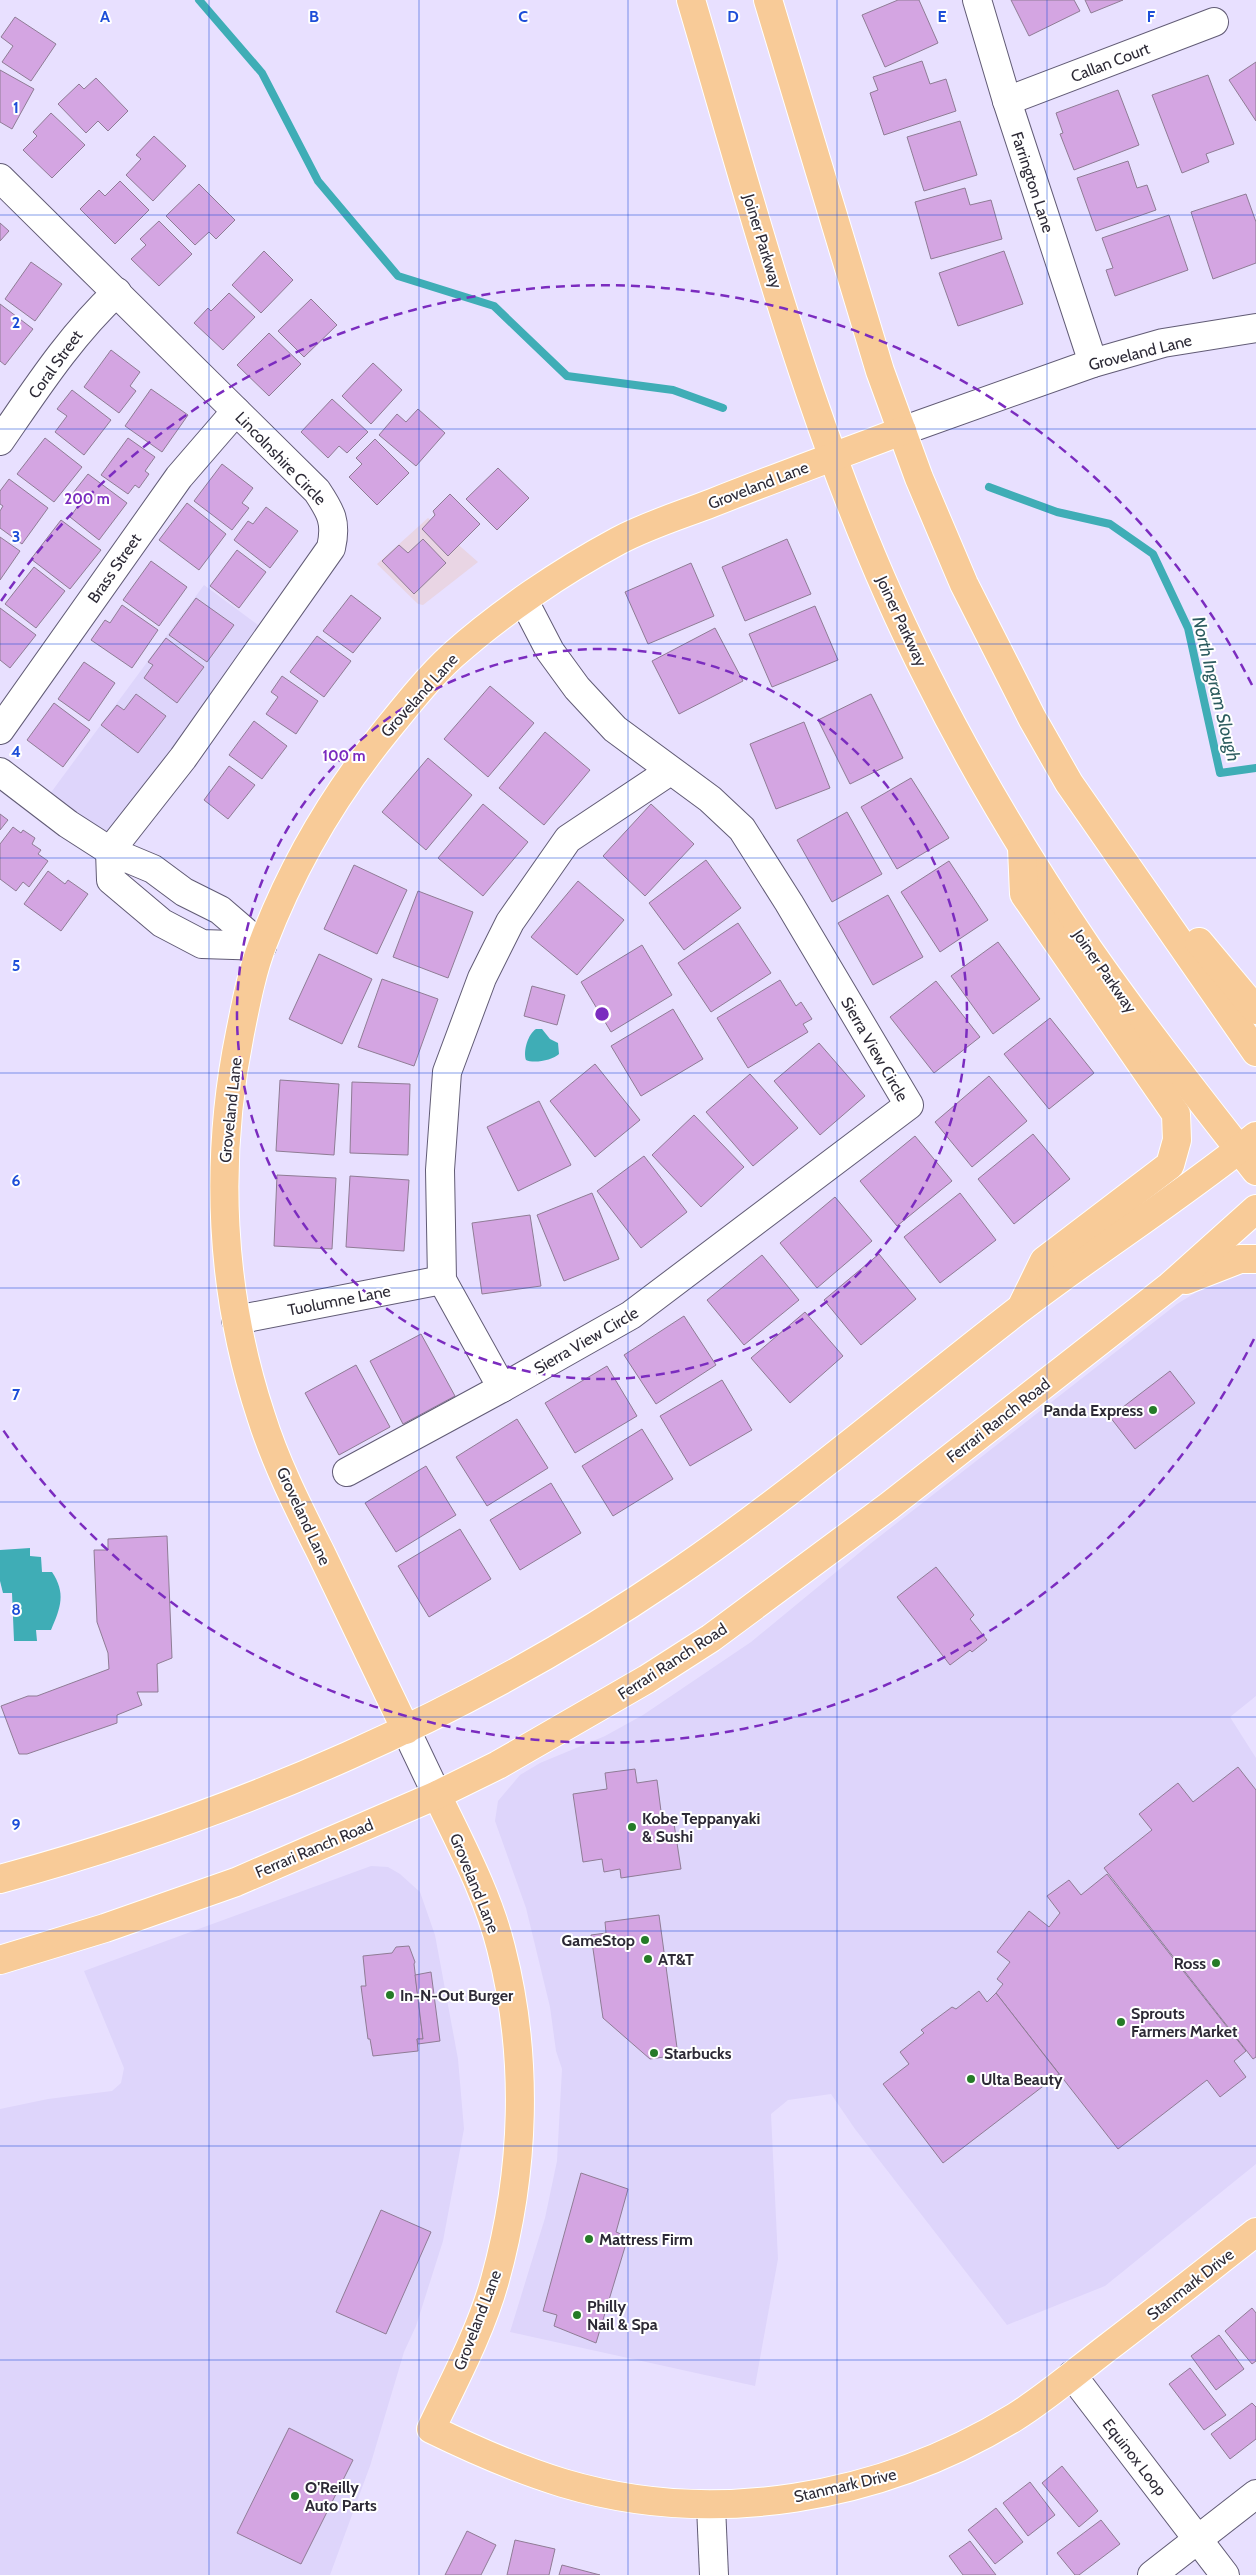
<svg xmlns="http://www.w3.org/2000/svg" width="1256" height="2575" viewBox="0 0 1256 2575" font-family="Cabin,sans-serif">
<rect width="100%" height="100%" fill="#e8e0ff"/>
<g fill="#ded5fb">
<path d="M204,585L273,636L112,857L41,806Z"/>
<path d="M1256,1269V1696L1230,1717L1256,1758V2164L1105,2286L1007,2325L855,2129L831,2094L788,2100L771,2114L778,2259L755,2386L510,2332L545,2218L557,2161L562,2069L556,2051L550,2007L526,1908L495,1821L498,1801L520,1775L540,1763L605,1736L643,1715L751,1642L870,1544L1177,1304L1226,1274Z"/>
<path d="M371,1866L388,1867L400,1874L420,1892L435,1935L458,2059L464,2129L443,2241L416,2326L404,2352L370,2466L330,2575H0V2109L48,2099L112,2091L121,2083L124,2068L84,1971Z"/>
</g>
<path fill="#e9d5e4" d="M428,518L478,562L423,605L418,604L377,564Z"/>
<g fill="#3fadb6">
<path d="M536,1029H542L550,1039L558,1043L559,1054C553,1060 534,1064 526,1060C523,1051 528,1034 536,1029Z"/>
<path d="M30,1548V1556L41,1557L42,1572H52C66,1593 61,1607 51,1630H36L37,1641H14L12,1593H3L0,1581V1550Z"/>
</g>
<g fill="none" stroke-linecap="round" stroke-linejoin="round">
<g stroke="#3fadb6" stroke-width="8">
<path d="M199,0L262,73L318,181L398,276L494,306L567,376L673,390L723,408"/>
<path d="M989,487L1057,512L1110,524L1153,554L1188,628L1220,773L1256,768"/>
</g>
</g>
<g fill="#d4a5e2" stroke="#8f7c95">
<path d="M898,0H919L938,43L885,67L862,15Z"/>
<path d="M1011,0H1074L1080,11L1029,36Z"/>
<path d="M1085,0H1123L1091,13Z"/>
<path d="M15,17L56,44L31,81L2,62L13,46L1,37Z"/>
<path d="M922,61L930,84L946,79L956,111L884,135L870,93L878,90L873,77Z"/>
<path d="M1256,62V121L1229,80Z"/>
<path d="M0,70L34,89L12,129L0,122Z"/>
<path d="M1208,75L1234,144L1206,154L1209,162L1182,173L1152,95Z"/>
<path d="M96,78L128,111L108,131L98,121L86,133L58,104L79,84L84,89Z"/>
<path d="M1118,90L1139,145L1074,170L1060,134L1063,133L1056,113Z"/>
<path d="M51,113L85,145L52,178L23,150L37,136L33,132Z"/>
<path d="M960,121L977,175L924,191L907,137Z"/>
<path d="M154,136L186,166L153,201L126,175L141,159L136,155Z"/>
<path d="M1128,161L1137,188L1147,185L1156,210L1096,231L1077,178Z"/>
<path d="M120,181L149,210L115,244L80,209L99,190L105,196Z"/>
<path d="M199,184L235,220L216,239L209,232L195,245L166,216Z"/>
<path d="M965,188L970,205L991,200L1002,239L931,259L915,202Z"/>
<path d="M1246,194L1256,222V263L1213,279L1191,212Z"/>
<path d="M1169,215L1188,270L1115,296L1106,270L1113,268L1102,238Z"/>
<path d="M159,221L192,254L159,286L131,259L146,245L140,239Z"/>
<path d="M0,223L9,231L0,241Z"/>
<path d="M264,251L293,280L261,313L232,285Z"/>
<path d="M1004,251L1023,304L958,326L939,273Z"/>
<path d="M31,262L62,284L35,321L5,299Z"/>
<path d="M229,293L255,317L223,350L194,323L208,308L211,311Z"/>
<path d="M311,299L337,325L304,357L278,331Z"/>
<path d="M0,304L33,329L5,365L0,361Z"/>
<path d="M269,333L301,364L269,396L237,365Z"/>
<path d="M111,350L140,372L130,386L136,391L119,413L84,387Z"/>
<path d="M373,363L402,390L371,424L342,396Z"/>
<path d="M151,389L188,415L162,452L125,426Z"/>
<path d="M72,390L111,420L84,455L55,432L67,416L57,409Z"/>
<path d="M332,399L368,432L347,453L339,446L328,458L301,432Z"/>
<path d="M418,409L445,433L416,466L379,435L397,414L406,422Z"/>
<path d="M45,438L82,467L54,502L17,474Z"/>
<path d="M128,438L155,457L145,471L149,474L139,488L135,485L128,494L101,475Z"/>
<path d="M375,439L409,473L377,505L349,477L362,464L356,458Z"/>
<path d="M222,464L253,488L242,503L249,508L232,530L194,501Z"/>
<path d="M498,468L529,498L497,530L466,499Z"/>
<path d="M88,474L127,503L99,540L70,517L78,506L69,498Z"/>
<path d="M9,479L48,508L22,544L0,528V511L3,506L0,504V491Z"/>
<path d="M450,494L480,524L448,556L422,529L435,515L433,511Z"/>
<path d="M187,503L226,534L199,570L159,540Z"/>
<path d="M266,507L298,531L270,568L234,540L248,521L253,524Z"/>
<path d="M61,520L101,550L70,589L31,559Z"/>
<path d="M0,537L20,551L0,580Z"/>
<path d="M423,539L446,563L414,594L382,561L399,545L408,553Z"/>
<path d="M787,539L811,594L745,621L722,567Z"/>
<path d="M237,550L266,572L239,608L210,586Z"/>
<path d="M151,561L187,587L159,626L123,600Z"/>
<path d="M691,563L714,616L648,644L625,592Z"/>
<path d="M34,567L65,591L36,628L5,604Z"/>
<path d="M351,595L381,618L353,653L323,631Z"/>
<path d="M196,598L234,625L207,662L169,635Z"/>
<path d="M122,605L158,630L132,668L91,640L105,620L110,623Z"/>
<path d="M815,606L838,660L772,687L749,634Z"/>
<path d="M0,608L36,635L10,668L0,660Z"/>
<path d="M715,628L743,681L679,714L652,661Z"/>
<path d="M317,636L351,661L324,697L290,672Z"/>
<path d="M166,638L204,667L177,703L144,678L153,665L148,662Z"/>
<path d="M84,662L115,683L89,721L58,699Z"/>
<path d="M282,676L318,701L296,734L266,714L278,697L271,692Z"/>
<path d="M490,686L534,723L488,777L444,739Z"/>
<path d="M136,694L166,716L138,753L101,725L117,705L124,710Z"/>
<path d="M871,694L903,758L850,784L818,720Z"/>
<path d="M54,703L90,730L63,767L27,740Z"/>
<path d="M254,721L287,746L262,779L229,755Z"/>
<path d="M804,722L830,788L776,809L750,744Z"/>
<path d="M545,732L590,770L544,825L499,788Z"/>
<path d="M428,758L472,795L426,850L382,812Z"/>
<path d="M229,766L255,785L228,819L204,800Z"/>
<path d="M911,778L949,838L897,869L861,807Z"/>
<path d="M483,804L528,842L483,896L438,858Z"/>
<path d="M651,804L694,844L645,896L603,856Z"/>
<path d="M847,812L882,874L832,902L797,840Z"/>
<path d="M0,814L8,820L0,830Z"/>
<path d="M13,827L21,833L23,830L35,838L32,844L41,850L38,854L48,861L29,887L23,882L16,891L0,879V844Z"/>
<path d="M706,860L741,908L684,950L649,903Z"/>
<path d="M949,861L988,920L940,952L901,892Z"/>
<path d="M354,865L407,890L377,954L324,929Z"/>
<path d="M48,871L65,884L68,880L88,894L61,931L24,904Z"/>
<path d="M578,881L624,920L577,975L531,937Z"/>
<path d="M418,891L473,912L448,978L393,957Z"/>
<path d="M888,895L923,957L873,985L838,923Z"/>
<path d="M738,923L771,973L711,1012L678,963Z"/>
<path d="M998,942L1040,999L993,1034L951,976Z"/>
<path d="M642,945L672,995L611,1032L581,982Z"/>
<path d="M319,954L372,979L342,1044L289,1019Z"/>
<path d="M382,979L438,999L414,1066L358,1047Z"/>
<path d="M780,980L796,1006L801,1002L812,1019L803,1024L808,1032L748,1068L717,1018Z"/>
<path d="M936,981L980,1037L934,1073L890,1017Z"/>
<path d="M532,986L565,995L557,1025L524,1016Z"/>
<path d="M673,1009L703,1059L641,1096L611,1046Z"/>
<path d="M1050,1018L1094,1073L1049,1109L1004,1054Z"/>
<path d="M819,1043L865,1096L820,1135L774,1081Z"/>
<path d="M595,1064L640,1120L595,1157L550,1101Z"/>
<path d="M750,1074L798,1128L753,1166L706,1112Z"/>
<path d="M989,1076L1027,1121L972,1167L935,1122Z"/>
<path d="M280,1080L339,1084L334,1155L276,1151Z"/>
<path d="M352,1082L410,1084L408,1155L350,1153Z"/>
<path d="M539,1101L571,1165L518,1191L487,1127Z"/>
<path d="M694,1115L744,1167L701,1207L652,1155Z"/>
<path d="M1033,1134L1070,1179L1014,1224L978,1179Z"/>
<path d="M915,1136L952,1181L897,1226L860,1181Z"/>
<path d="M644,1156L687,1212L641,1248L597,1191Z"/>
<path d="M277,1175L336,1178L332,1249L274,1246Z"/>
<path d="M350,1176L409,1180L404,1251L346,1247Z"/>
<path d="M592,1193L619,1259L564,1281L537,1215Z"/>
<path d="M960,1193L996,1240L940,1283L904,1237Z"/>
<path d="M835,1197L872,1241L817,1288L780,1243Z"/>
<path d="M530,1215L541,1286L482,1294L472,1223Z"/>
<path d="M879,1254L916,1299L861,1345L824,1300Z"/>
<path d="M762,1255L799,1300L744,1345L707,1300Z"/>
<path d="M805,1312L843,1356L790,1403L751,1358Z"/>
<path d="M684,1316L716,1365L656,1404L624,1355Z"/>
<path d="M421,1334L455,1396L403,1424L370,1361Z"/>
<path d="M356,1365L390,1427L339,1455L305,1393Z"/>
<path d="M607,1366L637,1416L575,1453L545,1403Z"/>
<path d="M1170,1371L1195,1403L1135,1449L1110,1417Z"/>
<path d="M722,1380L752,1430L690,1466L660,1416Z"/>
<path d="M517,1419L548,1468L487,1506L456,1457Z"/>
<path d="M642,1429L673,1479L613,1516L582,1466Z"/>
<path d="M426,1466L456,1515L396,1552L365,1503Z"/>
<path d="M551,1483L581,1533L520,1570L490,1520Z"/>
<path d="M460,1529L491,1579L429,1617L398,1566Z"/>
<path d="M167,1536L172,1658L157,1664L158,1692H137L142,1705L117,1715V1723L27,1754H19L1,1706L28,1696H37L109,1669L108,1653L97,1622L94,1550H108V1539Z"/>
<path d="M936,1567L974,1615L970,1619L987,1640L972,1652L970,1650L950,1665L897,1597Z"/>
<path d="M1238,1767L1256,1790V2057L1253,2059L1104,1868L1152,1830L1139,1814L1178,1783L1193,1802Z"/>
<path d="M635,1769L637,1783L657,1780L662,1819L673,1817L681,1869L621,1878L620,1869L604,1872L602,1859L583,1862L573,1794L607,1789L605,1773Z"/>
<path d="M1107,1874L1246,2051L1234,2061L1246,2077L1220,2097L1207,2080L1118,2149L996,1993L1003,1984L997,1979L1010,1962L997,1952L1029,1911L1049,1927L1060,1913L1047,1896L1069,1880L1081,1895Z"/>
<path d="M659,1915L678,2055L650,2059L603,2018L591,1935L606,1933L605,1922Z"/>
<path d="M409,1946L415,1962L414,1964L423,2039H417L418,2051L373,2056L370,2039H368L361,1986H366L363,1956L392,1953L396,1947Z"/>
<path d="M431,1972L440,2041L418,2044L417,2039H423L415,1975Z"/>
<path d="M979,1991L987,2002L996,1993L1059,2074L943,2163L883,2084L909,2064L900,2052L924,2033L921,2030L952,2007L956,2009Z"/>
<path d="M581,2173L628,2189L616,2232L628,2237L596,2343L554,2326L557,2315L543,2311Z"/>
<path d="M381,2210L431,2232L386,2334L336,2312Z"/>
<path d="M1252,2308L1256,2313V2361L1252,2364L1225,2331Z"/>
<path d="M1219,2335L1244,2369L1216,2390L1191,2356Z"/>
<path d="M1190,2368L1226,2415L1204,2430L1169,2384Z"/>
<path d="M1252,2403L1256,2407V2439L1230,2459L1211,2434Z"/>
<path d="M289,2428L353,2460L301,2564L237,2533Z"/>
<path d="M1062,2466L1098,2511L1079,2527L1042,2483Z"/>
<path d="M1030,2482L1055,2515L1028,2536L1003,2503Z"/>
<path d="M996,2508L1023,2542L995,2564L968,2530Z"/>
<path d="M1101,2520L1120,2544L1079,2575H1075L1057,2553Z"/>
<path d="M467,2531L496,2545L481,2575H445Z"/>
<path d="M515,2540L555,2549L549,2575H507Z"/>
<path d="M970,2541L996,2575H963L949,2556Z"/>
<path d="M562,2565L600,2575H559Z"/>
</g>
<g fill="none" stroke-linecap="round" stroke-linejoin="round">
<g stroke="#615b75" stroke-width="30">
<g id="minor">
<path d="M977,0L1007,101L1093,363"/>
<path d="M1007,101L1214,22"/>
<path d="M0,178L317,491C331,512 337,522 331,548L183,758L110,851L111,880L162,923L202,944L262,946"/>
<path d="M902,431L1093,363L1163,343L1256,328"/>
<path d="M0,441C36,389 70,336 117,292"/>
<path d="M524,601L550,651L577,688L615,729L710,799L742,829L789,903L909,1105L631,1315L502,1388L442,1280L440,1170L447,1072L482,978L510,922L568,839L670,771"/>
<path d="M0,730L179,477L236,411"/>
<path d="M0,772L68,824L110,851L153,869L184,892L220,910L262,946"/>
<path d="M236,1320L442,1280"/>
<path d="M347,1472L502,1388"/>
<path d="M406,1730L437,1795"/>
<path d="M1072,2375L1225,2575"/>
<path d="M711,2506L714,2575"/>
<path d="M1152,2575L1256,2494"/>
</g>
</g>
<g stroke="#fff" stroke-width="30">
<g id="major">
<path d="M691,0C759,229 819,464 928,678C975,772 1030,863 1089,950C1142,1026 1199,1098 1256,1171"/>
<path d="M768,0L880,371L919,478L964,584L1032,718L1069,783L1256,1052"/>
<path d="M1022,848L1024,894L1176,1114L1177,1140L1170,1165L1044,1261L1023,1304"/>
<path d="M1199,942L1256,1010"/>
<path d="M1186,1280L1240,1259H1256"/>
<path d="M406,1730C378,1672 350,1613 322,1555C299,1509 276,1464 261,1416C220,1292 214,1161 240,1033C246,1003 252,971 263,943C292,867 334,795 385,732C406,706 428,678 452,656C500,613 562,571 618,541C648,525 681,515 712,503C775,478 838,455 902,431"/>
<path d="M437,1795C461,1845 488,1895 501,1948C529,2057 525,2172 495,2280C481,2331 454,2381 431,2429C474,2450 517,2469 563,2483C714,2528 881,2499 1015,2417C1047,2397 1077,2371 1107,2348C1157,2310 1206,2271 1256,2232"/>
<path d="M0,1879C237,1815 468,1715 671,1577C792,1495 902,1400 1017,1311C1095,1251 1179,1198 1256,1136"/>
<path d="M0,1960L105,1928L236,1882L437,1795L498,1765L647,1679L711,1638L889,1506L1170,1286L1256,1209"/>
</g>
</g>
<use href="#minor" stroke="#fff" stroke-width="28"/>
<use href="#major" stroke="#f8cb98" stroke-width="28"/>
</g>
<path fill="none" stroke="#1d4ed8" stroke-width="1" stroke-opacity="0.55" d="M209,0V2575M419,0V2575M628,0V2575M837,0V2575M1047,0V2575M0,215H1256M0,429H1256M0,644H1256M0,858H1256M0,1073H1256M0,1288H1256M0,1502H1256M0,1717H1256M0,1931H1256M0,2146H1256M0,2360H1256"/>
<g fill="none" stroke="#7b2cbf" stroke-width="2.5" stroke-dasharray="9 6">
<circle cx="602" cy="1014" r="365"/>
<path d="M1254 1339A729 729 0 0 1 1 1427M1 601A729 729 0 0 1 1254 689"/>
</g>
<g fill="#257b27" stroke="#fff" stroke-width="2">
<circle cx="1153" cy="1410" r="5"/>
<circle cx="632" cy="1827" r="5"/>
<circle cx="645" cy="1940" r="5"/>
<circle cx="648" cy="1959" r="5"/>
<circle cx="1216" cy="1963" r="5"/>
<circle cx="390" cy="1995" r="5"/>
<circle cx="1121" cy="2022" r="5"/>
<circle cx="654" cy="2053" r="5"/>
<circle cx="971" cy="2079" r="5"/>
<circle cx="589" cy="2239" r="5"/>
<circle cx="577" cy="2315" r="5"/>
<circle cx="295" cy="2496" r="5"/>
</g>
<g text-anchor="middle" stroke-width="4" stroke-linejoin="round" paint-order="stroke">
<g font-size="16" fill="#2d2a36" stroke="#fff">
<text transform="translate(1110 62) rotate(-21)" y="6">Callan Court</text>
<text transform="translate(1033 182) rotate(72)" y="6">Farrington Lane</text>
<text transform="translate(763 241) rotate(73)" y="6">Joiner Parkway</text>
<text transform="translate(1140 352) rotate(-14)" y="6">Groveland Lane</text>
<text transform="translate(55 364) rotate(-54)" y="6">Coral Street</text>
<text transform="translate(281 458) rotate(46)" y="6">Lincolnshire Circle</text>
<text transform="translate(758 485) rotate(-21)" y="6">Groveland Lane</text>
<text transform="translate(114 568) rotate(-55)" y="6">Brass Street</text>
<text transform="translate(902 621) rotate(65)" y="6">Joiner Parkway</text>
<text transform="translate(419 695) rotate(-48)" y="6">Groveland Lane</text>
<text transform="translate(1105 971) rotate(55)" y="6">Joiner Parkway</text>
<text transform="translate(875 1049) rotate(60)" y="6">Sierra View Circle</text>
<text transform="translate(230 1110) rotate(-84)" y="6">Groveland Lane</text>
<text transform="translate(339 1300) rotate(-11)" y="6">Tuolumne Lane</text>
<text transform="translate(586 1340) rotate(-30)" y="6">Sierra View Circle</text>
<text transform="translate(998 1420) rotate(-38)" y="6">Ferrari Ranch Road</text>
<text transform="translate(304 1516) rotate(65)" y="6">Groveland Lane</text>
<text transform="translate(672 1661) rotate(-33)" y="6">Ferrari Ranch Road</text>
<text transform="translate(314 1848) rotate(-23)" y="6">Ferrari Ranch Road</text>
<text transform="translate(475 1883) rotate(68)" y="6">Groveland Lane</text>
<text transform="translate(1190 2284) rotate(-38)" y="6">Stanmark Drive</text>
<text transform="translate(477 2320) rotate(-69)" y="6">Groveland Lane</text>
<text transform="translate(1135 2457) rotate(52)" y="6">Equinox Loop</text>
<text transform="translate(845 2485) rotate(-13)" y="6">Stanmark Drive</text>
</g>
<g font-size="16" font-weight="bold" fill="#2d2a36" stroke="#fff" text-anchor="start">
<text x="1143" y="1416" text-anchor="end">Panda Express</text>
<text x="642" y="1824">Kobe Teppanyaki<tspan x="642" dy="18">&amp; Sushi</tspan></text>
<text x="635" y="1946" text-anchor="end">GameStop</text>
<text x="658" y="1965">AT&amp;T</text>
<text x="1206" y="1969" text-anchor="end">Ross</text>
<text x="400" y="2001">In-N-Out Burger</text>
<text x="1131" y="2019">Sprouts<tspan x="1131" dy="18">Farmers Market</tspan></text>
<text x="664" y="2059">Starbucks</text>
<text x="981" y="2085">Ulta Beauty</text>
<text x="599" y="2245">Mattress Firm</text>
<text x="587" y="2312">Philly<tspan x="587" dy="18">Nail &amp; Spa</tspan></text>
<text x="305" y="2493">O'Reilly<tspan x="305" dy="18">Auto Parts</tspan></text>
</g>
<g font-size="18" font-style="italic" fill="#2c5b5f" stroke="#fff">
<text transform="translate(1216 689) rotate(76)" y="6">North Ingram Slough</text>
</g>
</g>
<g font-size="16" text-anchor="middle" font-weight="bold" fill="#1d4ed8" stroke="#fff" stroke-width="4" stroke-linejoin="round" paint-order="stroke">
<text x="105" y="22">A</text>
<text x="314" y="22">B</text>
<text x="523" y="22">C</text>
<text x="733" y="22">D</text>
<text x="942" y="22">E</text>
<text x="1151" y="22">F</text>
<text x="16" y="113">1</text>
<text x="16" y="328">2</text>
<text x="16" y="542">3</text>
<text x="16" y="757">4</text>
<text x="16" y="971">5</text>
<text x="16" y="1186">6</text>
<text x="16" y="1400">7</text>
<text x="16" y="1615">8</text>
<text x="16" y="1830">9</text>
</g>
<circle cx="602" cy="1014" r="8" fill="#7b2cbf" stroke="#fff" stroke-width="2.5"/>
<g font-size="15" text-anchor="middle" font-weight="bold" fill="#7b2cbf" stroke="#fff" stroke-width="4" stroke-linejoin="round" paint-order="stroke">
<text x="87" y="504">200 m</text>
<text x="344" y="761">100 m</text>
</g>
</svg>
